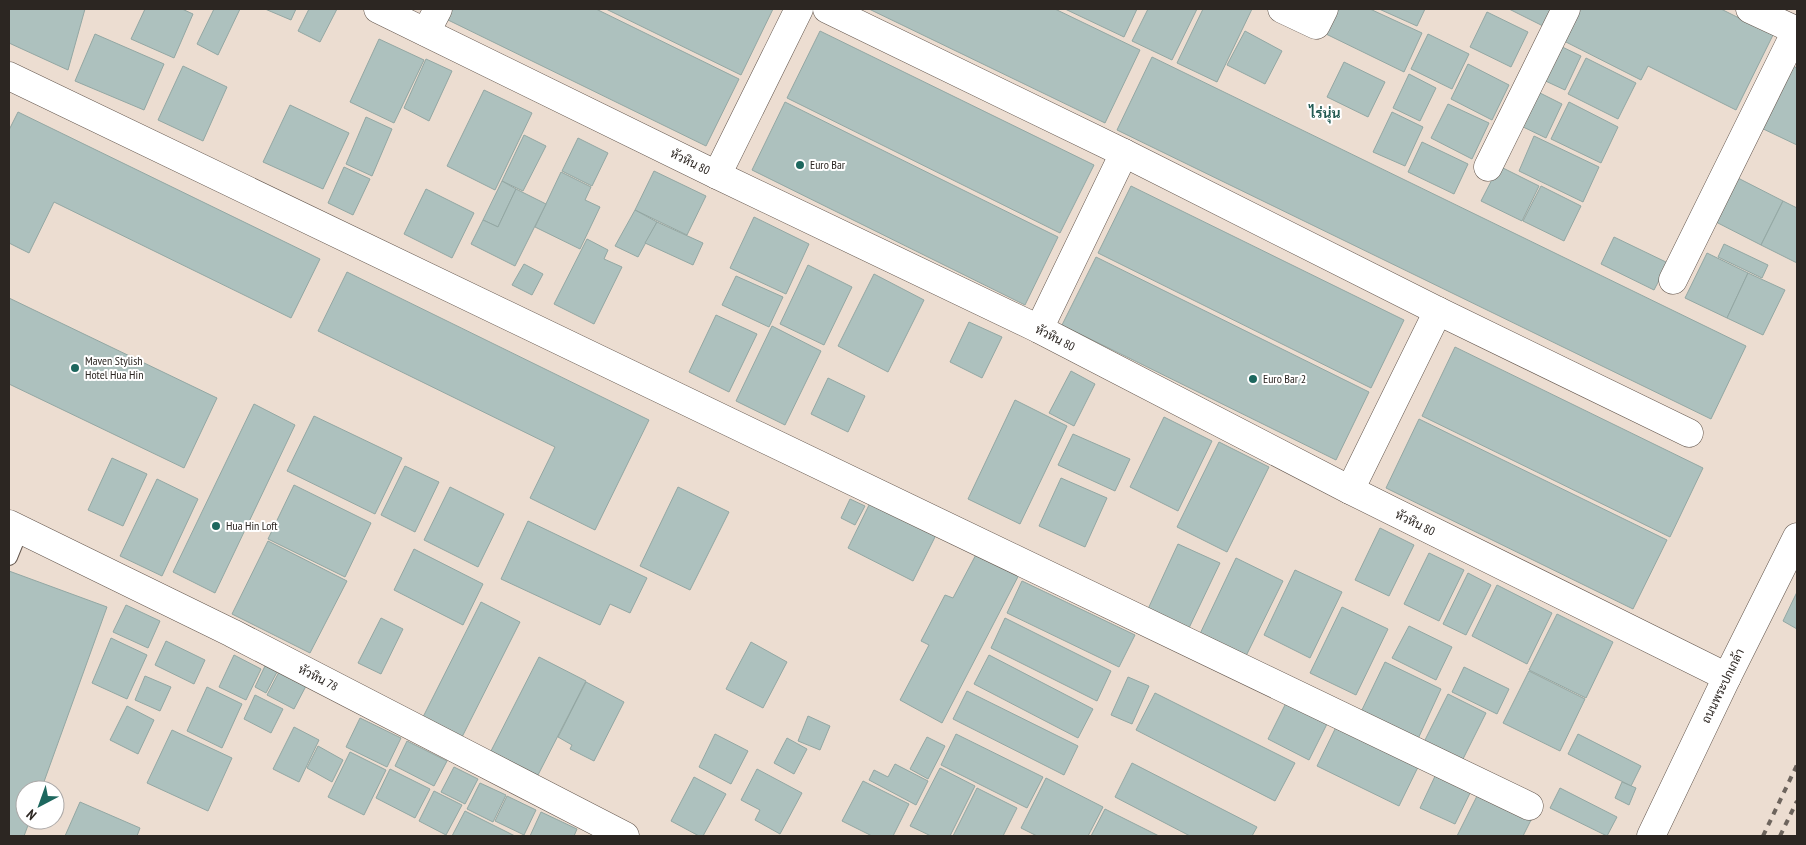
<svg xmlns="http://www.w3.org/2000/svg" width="1806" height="845" viewBox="0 0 1806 845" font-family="'PT Sans Narrow',Sarabun,sans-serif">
<rect width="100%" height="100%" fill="#ecddd1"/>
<g fill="#adc1be" stroke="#93a7a3">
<path d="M9,9H85L68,70L9,43Z"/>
<path d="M145,9H182L193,14L174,58L131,39Z"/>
<path d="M214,9H240L218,55L197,44Z"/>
<path d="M265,9H296L291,20Z"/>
<path d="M309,9H337L320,42L298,31Z"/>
<path d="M451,9H596L739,79L706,146L446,19Z"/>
<path d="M606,9H773L741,75Z"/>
<path d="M869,9H1055L1140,50L1105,123Z"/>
<path d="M1065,9H1137L1124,37Z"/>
<path d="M1148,9H1197L1172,60L1132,41Z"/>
<path d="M1203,9H1252L1217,82L1177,63Z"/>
<path d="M1338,9H1370L1422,33L1404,72L1326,34Z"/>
<path d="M1379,9H1425L1417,26Z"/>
<path d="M1509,9H1552L1543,26Z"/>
<path d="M1577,9H1721L1773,35L1736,110L1648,66L1641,80L1562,40Z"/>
<path d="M1487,12L1528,32L1511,67L1470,47Z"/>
<path d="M820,31L1094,165L1060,233L787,98Z"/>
<path d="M1245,31L1282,51L1265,84L1227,65Z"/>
<path d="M95,34L164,64L144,110L75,81Z"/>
<path d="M1428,34L1469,54L1452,89L1411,69Z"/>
<path d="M379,39L424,60L394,123L350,102Z"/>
<path d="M1556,44L1581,56L1565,90L1539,78Z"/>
<path d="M1152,57L1746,346L1711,419L1117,130Z"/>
<path d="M1586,58L1636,83L1618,119L1568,94Z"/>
<path d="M426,59L452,71L429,121L404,108Z"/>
<path d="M1344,62L1385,82L1368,117L1327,97Z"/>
<path d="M1786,63L1797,68V145L1757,126Z"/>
<path d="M1468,64L1509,85L1492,120L1451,99Z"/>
<path d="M183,66L227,87L203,141L158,120Z"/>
<path d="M1409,74L1436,88L1420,121L1393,108Z"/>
<path d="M484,90L532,113L495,190L447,166Z"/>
<path d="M1534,90L1562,104L1546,138L1517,124Z"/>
<path d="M785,102L1058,237L1025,305L752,170Z"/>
<path d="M1569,102L1618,127L1601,163L1551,139Z"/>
<path d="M1448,104L1489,123L1472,159L1431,138Z"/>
<path d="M290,105L349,133L323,189L263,162Z"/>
<path d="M18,112L320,259L291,318L54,202L29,253L9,243V130Z"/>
<path d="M1392,112L1423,127L1405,166L1373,152Z"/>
<path d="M366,117L392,129L372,176L346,164Z"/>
<path d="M524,135L546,146L523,191L502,181Z"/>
<path d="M1534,136L1599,167L1583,202L1519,171Z"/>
<path d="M578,138L608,153L592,186L562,171Z"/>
<path d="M1422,142L1468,164L1454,194L1408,172Z"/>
<path d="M1499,166L1539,186L1522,221L1481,201Z"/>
<path d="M344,167L370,179L353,215L328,203Z"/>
<path d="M654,171L706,196L687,235L635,210Z"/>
<path d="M561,172L591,187L585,200L600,207L580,249L535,227Z"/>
<path d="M1736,177L1783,201L1761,245L1714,221Z"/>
<path d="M502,181L516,189L498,227L483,220Z"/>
<path d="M1131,186L1404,320L1371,388L1098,253Z"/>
<path d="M1541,186L1581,206L1564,241L1523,221Z"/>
<path d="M426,189L474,213L452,258L404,234Z"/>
<path d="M516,189L546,204L515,266L471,244L483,220L498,227Z"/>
<path d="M1783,201L1797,208V263L1761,245Z"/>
<path d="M635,210L657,222L638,257L615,246Z"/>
<path d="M754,217L809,244L786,294L730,268Z"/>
<path d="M657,222L703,243L693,265L645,243Z"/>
<path d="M1614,237L1668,263L1654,290L1601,264Z"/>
<path d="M587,239L608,250L604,259L622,267L594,324L554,304Z"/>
<path d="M1724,244L1768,265L1762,278L1718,257Z"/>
<path d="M1707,253L1748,273L1727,318L1685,298Z"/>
<path d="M1096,257L1369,392L1336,460L1062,325Z"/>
<path d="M524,264L543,274L532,295L512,285Z"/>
<path d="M808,265L852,287L824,345L780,324Z"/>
<path d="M347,272L649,420L595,530L530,498L555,447L318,331Z"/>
<path d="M1748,273L1785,290L1763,335L1727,318Z"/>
<path d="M874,274L924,300L888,372L838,346Z"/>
<path d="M736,276L783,297L769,327L722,305Z"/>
<path d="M9,298L217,398L184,468L9,384Z"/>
<path d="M716,315L757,334L729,392L689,372Z"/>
<path d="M969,322L1002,337L982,378L950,362Z"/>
<path d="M772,326L821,351L785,425L736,401Z"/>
<path d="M1455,347L1703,468L1670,537L1422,416Z"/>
<path d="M1071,371L1095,384L1074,426L1049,413Z"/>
<path d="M828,378L865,396L848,432L811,414Z"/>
<path d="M1015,400L1067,426L1020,524L968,499Z"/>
<path d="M254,404L295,425L215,593L173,572Z"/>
<path d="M314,416L402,458L375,514L287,471Z"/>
<path d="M1164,417L1212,441L1178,511L1130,487Z"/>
<path d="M1419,419L1667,540L1633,609L1386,488Z"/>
<path d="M1073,434L1130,459L1115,491L1058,465Z"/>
<path d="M1219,442L1269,467L1227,552L1177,527Z"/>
<path d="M112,458L147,474L123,526L88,510Z"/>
<path d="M405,466L439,482L415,532L381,515Z"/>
<path d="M1061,478L1107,498L1085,547L1039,526Z"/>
<path d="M157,479L198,499L162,576L120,556Z"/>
<path d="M294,485L371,523L345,577L268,539Z"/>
<path d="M450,487L504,514L478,567L424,540Z"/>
<path d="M678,487L729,512L690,590L640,566Z"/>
<path d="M850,499L865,506L855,525L841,518Z"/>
<path d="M871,501L937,533L913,581L848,548Z"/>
<path d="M528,521L647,578L630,613L610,604L600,625L501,579Z"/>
<path d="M1380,528L1414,545L1389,596L1355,580Z"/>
<path d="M268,541L347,581L310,653L232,614Z"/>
<path d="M1178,544L1220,563L1189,628L1148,609Z"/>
<path d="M980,547L1022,569L942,723L900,700L929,645L921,641L945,595L953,598Z"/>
<path d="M414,549L483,584L463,625L394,590Z"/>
<path d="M1429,553L1464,570L1439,621L1404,604Z"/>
<path d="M1236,558L1283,581L1244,660L1198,638Z"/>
<path d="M1295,570L1342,592L1310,658L1264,635Z"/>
<path d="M9,571L107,607L41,790H25V820H30L24,836H9Z"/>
<path d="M1468,573L1491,585L1466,635L1443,624Z"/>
<path d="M1022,581L1135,635L1119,667L1007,613Z"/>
<path d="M1497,585L1552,613L1527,664L1472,636Z"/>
<path d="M1797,592V629L1783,621Z"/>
<path d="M481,602L520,622L461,739L422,719Z"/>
<path d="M126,605L160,621L148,648L113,632Z"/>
<path d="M1342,607L1388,629L1356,695L1310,673Z"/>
<path d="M1557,614L1613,642L1586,698L1529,670Z"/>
<path d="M381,618L403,629L381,674L358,663Z"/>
<path d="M1005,618L1111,671L1097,701L991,648Z"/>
<path d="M1409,626L1452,647L1436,680L1392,658Z"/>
<path d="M111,638L147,655L127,699L92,683Z"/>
<path d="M166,641L205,660L194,684L155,665Z"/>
<path d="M751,642L787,662L763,708L726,689Z"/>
<path d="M234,655L261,669L246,700L219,687Z"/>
<path d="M989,655L1093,709L1078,738L974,684Z"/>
<path d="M539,657L586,681L538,775L491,751Z"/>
<path d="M1385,662L1441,689L1417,741L1360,714Z"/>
<path d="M265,666L277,672L266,693L255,687Z"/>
<path d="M1464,667L1509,689L1497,714L1452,692Z"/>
<path d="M1529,671L1585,699L1560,751L1503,723Z"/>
<path d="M279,672L306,686L294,709L267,695Z"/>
<path d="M145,676L171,687L160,711L135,700Z"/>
<path d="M1128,677L1149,686L1132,724L1111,715Z"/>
<path d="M586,682L624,702L594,761L570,749L572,745L558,737Z"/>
<path d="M207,687L242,704L222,748L187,731Z"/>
<path d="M967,691L1078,746L1064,775L953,719Z"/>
<path d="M1155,693L1295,763L1275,801L1136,730Z"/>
<path d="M1448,694L1486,713L1461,763L1423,744Z"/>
<path d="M255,695L283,709L271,733L244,719Z"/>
<path d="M1286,703L1327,724L1309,760L1268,739Z"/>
<path d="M127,706L154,720L138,754L110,740Z"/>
<path d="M808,716L830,726L820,750L798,741Z"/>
<path d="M360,718L401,738L387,767L346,747Z"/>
<path d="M1337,725L1419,765L1399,806L1317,766Z"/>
<path d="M294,727L319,740L299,782L273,769Z"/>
<path d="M172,730L232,758L208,811L147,783Z"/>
<path d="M715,734L748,751L731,784L699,767Z"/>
<path d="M956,734L1043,777L1027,808L941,765Z"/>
<path d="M1578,734L1641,766L1631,786L1568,754Z"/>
<path d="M927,737L945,746L928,779L910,769Z"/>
<path d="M787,738L807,749L794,774L774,763Z"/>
<path d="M407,741L447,761L434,786L395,766Z"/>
<path d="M318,746L343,760L332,782L307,768Z"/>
<path d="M350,752L386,770L364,815L328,797Z"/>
<path d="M1132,763L1257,827L1252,836H1190L1115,797Z"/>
<path d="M895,764L928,781L916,805L869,780L874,770L888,777Z"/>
<path d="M454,767L478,779L465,804L441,792Z"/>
<path d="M940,768L975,786L950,836H931L910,826Z"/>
<path d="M390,769L430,789L415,818L376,798Z"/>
<path d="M757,769L802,793L780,834L755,820L760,810L741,800Z"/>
<path d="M1437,772L1472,789L1455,824L1420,808Z"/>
<path d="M694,777L726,794L703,836H699L671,821Z"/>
<path d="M1046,778L1103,807L1088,836H1037L1021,828Z"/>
<path d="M863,781L909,804L893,836H872L842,821Z"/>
<path d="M1622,782L1636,788L1629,805L1615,798Z"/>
<path d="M480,783L506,795L493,822L467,809Z"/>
<path d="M977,788L1017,808L1003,836H953Z"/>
<path d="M1560,788L1617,817L1607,836L1550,808Z"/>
<path d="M1480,790L1533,816L1523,836H1457Z"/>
<path d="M434,791L462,805L446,835L419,821Z"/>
<path d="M507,796L536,810L524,835L495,821Z"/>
<path d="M80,802L140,828L137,836H65Z"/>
<path d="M1105,809L1159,836H1091Z"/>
<path d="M465,811L515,836H452Z"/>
<path d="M541,812L577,829L574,836H530Z"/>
</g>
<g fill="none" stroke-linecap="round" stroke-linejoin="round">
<g stroke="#63564d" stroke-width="18">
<path id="lane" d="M9,557L20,530"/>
</g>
<g stroke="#63564d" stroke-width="29">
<g id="street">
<path d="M378,9L717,175L1039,329L1350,490L1727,677"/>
<path d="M827,9L1124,153L1438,311L1689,433"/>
<path d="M1282,9L1316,25L1324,9"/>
<path d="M1750,9L1797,31"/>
<path d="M426,32L438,9"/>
<path d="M9,76L1529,806"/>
<path d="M1488,167L1566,9"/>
<path d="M717,175L799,9"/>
<path d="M1673,280L1797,29"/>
<path d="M1039,329L1124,153"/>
<path d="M1350,490L1438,311"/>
<path d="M9,524L232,633L625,836"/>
</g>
</g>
<g stroke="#63564d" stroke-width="29">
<path id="secondary" d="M1651,836L1727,677L1797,537"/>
</g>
<use href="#lane" stroke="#fff" stroke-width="16"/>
<use href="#street" stroke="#fff" stroke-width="28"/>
<use href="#secondary" stroke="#fff" stroke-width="28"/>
<g stroke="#6d645d" stroke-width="4" stroke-dasharray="6 6" stroke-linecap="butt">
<path d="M1763,836L1797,765"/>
<path d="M1780,836L1797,801"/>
</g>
</g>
<g fill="#1d675e" stroke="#fff" stroke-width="2">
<circle cx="800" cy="165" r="5"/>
<circle cx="75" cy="368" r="5"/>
<circle cx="1253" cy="379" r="5"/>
<circle cx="216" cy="526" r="5"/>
</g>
<g text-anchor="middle" stroke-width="4" stroke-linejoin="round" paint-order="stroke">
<g font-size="12" fill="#2c2622" stroke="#fff">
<text transform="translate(690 162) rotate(26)" y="4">หัวหิน 80</text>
<text transform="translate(1055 338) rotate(27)" y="4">หัวหิน 80</text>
<text transform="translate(1415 523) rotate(26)" y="4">หัวหิน 80</text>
<text transform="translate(318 678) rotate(27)" y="4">หัวหิน 78</text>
<text transform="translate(1723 686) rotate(-64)" y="4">ถนนพระปกเกล้า</text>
</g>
<g font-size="12" fill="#2c2622" stroke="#fff" text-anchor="start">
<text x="810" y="169">Euro Bar</text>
<text x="85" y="365">Maven Stylish<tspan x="85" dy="14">Hotel Hua Hin</tspan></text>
<text x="1263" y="383">Euro Bar 2</text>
<text x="226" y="530">Hua Hin Loft</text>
</g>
<g font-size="14" font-weight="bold" fill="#235b54" stroke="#fff">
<text x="1325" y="118">ไร่นุ่น</text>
</g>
</g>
<rect width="1806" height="845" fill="none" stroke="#2c2622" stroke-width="20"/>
<g transform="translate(40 805) rotate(221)"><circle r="24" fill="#ffffff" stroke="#aba8a7"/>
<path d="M0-4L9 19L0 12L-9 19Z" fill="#1d675e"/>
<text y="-8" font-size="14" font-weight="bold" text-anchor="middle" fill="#2c2622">N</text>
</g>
</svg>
